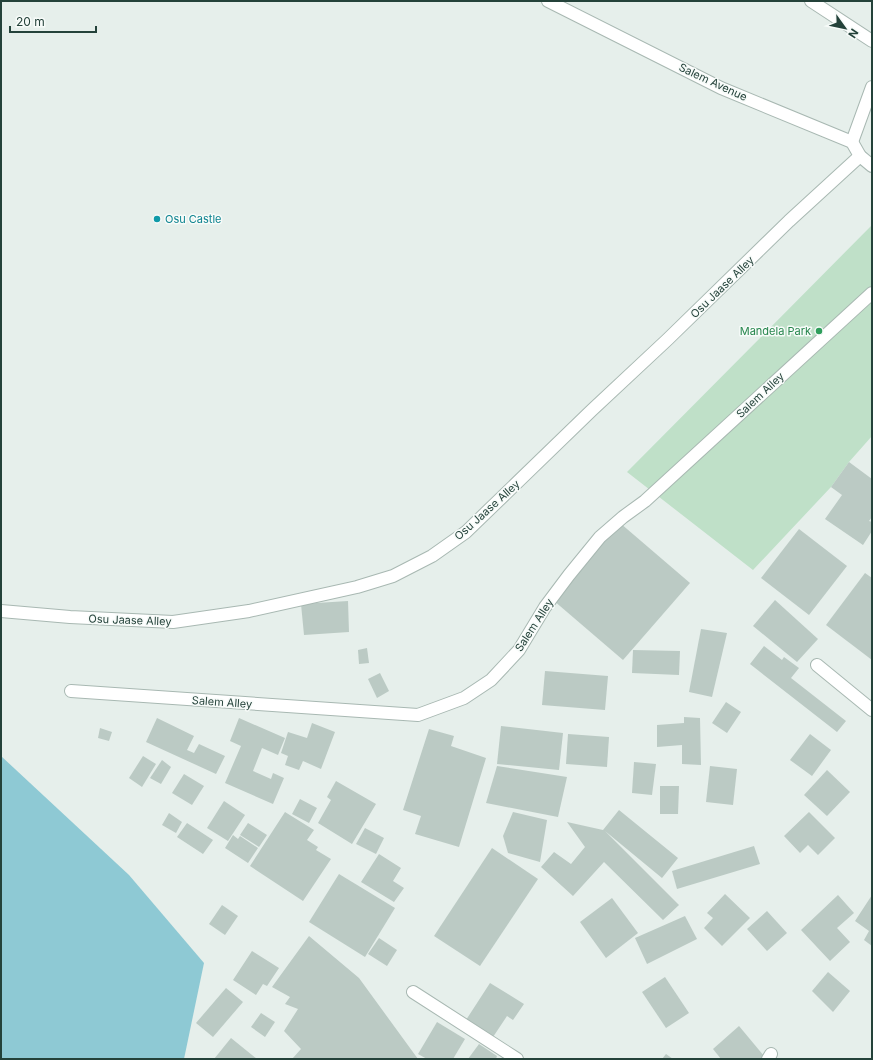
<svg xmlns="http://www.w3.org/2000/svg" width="873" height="1060" viewBox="0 0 873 1060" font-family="Inter,sans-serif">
<rect width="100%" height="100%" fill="#e6efeb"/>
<path fill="#bfe0c8" d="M872,225V436L849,462L831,487L753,570L627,472Z"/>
<path fill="#8ec9d4" d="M1,756L129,875L204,963L184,1059H1Z"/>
<g fill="#bbcac4">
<path d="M849,462L872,479V517L869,521L872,522V531L863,545L825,519L842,495L831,487Z"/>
<path d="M620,523L690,583L623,660L553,600Z"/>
<path d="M799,529L847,566L809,615L761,578Z"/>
<path d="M865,573L872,578V660L826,625Z"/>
<path d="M775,600L818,639L797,662L753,626Z"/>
<path d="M348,601L349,632L304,635L301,604Z"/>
<path d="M701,629L727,633L712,697L689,692Z"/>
<path d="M764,646L782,660L784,657L799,668L791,678L846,721L837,732L750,664Z"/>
<path d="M367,648L369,663L359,664L358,650Z"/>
<path d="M633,650L680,651L679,675L632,673Z"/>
<path d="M545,671L608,676L605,710L542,705Z"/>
<path d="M380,673L389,691L377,698L368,679Z"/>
<path d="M726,702L741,712L727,733L712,723Z"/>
<path d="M684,717L700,718L701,765L682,764V745L657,747V725L684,723Z"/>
<path d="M157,718L194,736L187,750L194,753L199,744L225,756L216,774L146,742Z"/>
<path d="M239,718L285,738L278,755L262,748L253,771L271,779L273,773L284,778L273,804L225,783L241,746L230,741Z"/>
<path d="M312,723L335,732L321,769L303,761L299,770L285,765L288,756L281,753L288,732L307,738Z"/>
<path d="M501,726L563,733L559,770L497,764Z"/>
<path d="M100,728L112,732L109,741L98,738Z"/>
<path d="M429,729L454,736L451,746L486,758L459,847L415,834L421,816L403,810Z"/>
<path d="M568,734L609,737L607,767L566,764Z"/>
<path d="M810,734L831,750L812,776L790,760Z"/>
<path d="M143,756L156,764L142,787L129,778Z"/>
<path d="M162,760L171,767L161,784L150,778Z"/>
<path d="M634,762L656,764L652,795L632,793Z"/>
<path d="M497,766L567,777L558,817L486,803Z"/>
<path d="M710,766L737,769L733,805L706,802Z"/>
<path d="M827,770L850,792L827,816L804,795Z"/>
<path d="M184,774L204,786L192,805L172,793Z"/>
<path d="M336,781L376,804L352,844L318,823L331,800L327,797Z"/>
<path d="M660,786H679L678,814H660Z"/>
<path d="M300,799L317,808L309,823L292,814Z"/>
<path d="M224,801L245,815L228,841L207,828Z"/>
<path d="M619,810L678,858L662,878L605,831L679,905L663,920L604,862L573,896L541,867L554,852L571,864L585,847L567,822L603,830Z"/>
<path d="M285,812L314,830L307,840L318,847L316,850L331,859L303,901L250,866Z"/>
<path d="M513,812L547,820L540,862L508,853L503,836Z"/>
<path d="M809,812L835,838L818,855L808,845L800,853L784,836Z"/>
<path d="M169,813L182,822L176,833L162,825Z"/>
<path d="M187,823L213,840L203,854L177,837Z"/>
<path d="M248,823L267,835L259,847L240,835Z"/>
<path d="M365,828L384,838L376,854L356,844Z"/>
<path d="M233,835L238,839L240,836L258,848L248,863L225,848Z"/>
<path d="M754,846L760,864L677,889L672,871Z"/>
<path d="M492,848L538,879L480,966L434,936Z"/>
<path d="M379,854L401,868L393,881L404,888L394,902L361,882Z"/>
<path d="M339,874L395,908L365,957L309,922Z"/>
<path d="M725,894L750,918L722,946L704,928L713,918L707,913Z"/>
<path d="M838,895L854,913L837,928L850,942L830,961L801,930Z"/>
<path d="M872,895V946L864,940L869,931L855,921Z"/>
<path d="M612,898L638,933L606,958L580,922Z"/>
<path d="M222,905L238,916L225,935L209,924Z"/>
<path d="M767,911L787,933L767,951L747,929Z"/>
<path d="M685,916L697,939L647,964L635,938Z"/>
<path d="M309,936L359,978L418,1059H292L301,1049L284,1031L298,1009L285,1004L290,997L272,987Z"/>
<path d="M379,938L397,950L387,966L368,954Z"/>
<path d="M252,951L279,968L267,986L263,984L256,995L233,980Z"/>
<path d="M828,972L850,991L833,1012L812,991Z"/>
<path d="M665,977L689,1013L666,1028L642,992Z"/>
<path d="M490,983L524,1004L513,1020L507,1016L493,1037L466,1020Z"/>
<path d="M226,988L243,1002L213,1037L196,1023Z"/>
<path d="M261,1013L275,1022L265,1037L251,1027Z"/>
<path d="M437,1022L465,1039L453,1059H427L418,1054Z"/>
<path d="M739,1026L764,1056L760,1059H721L713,1049Z"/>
<path d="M231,1038L257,1059H214Z"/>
<path d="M479,1044L497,1056L496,1059H468Z"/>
<path d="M666,1054L673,1059H662Z"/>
</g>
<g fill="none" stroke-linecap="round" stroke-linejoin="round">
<g stroke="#a8b8b2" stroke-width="14">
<g id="service">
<path d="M811,1L872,41"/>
<path d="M1,611L70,617L173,622L249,611L357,587L393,576L432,556L466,532L592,410L668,339L789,221L860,156"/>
<path d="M768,1059L771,1054"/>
</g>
</g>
<g stroke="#a8b8b2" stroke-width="14">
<g id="minor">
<path d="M548,1L721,88L852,142L860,156L872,166"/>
<path d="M852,142L872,87"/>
<path d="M817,665L872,710"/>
<path d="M71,691L418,715L464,698L491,680L519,650L545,607L569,575L600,537L623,517L645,501L872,293"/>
<path d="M413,992L517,1059"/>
</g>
</g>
<use href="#service" stroke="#fff" stroke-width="12"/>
<use href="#minor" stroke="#fff" stroke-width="12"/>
</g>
<circle fill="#0f9aa8" stroke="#f7fbf9" stroke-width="1.5" cx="157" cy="219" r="4"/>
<circle fill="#2e9e5b" stroke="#f7fbf9" stroke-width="1.5" cx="819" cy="331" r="4"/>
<g text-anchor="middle" stroke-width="3" stroke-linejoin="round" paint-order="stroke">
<g font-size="11" fill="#24423a" stroke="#f7fbf9">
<text transform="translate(713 82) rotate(25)" y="4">Salem Avenue</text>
<text transform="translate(722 287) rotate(-44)" y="4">Osu Jaase Alley</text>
<text transform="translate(760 395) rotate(-43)" y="4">Salem Alley</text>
<text transform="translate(487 510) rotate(-42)" y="4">Osu Jaase Alley</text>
<text transform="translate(130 620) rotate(2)" y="4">Osu Jaase Alley</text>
<text transform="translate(534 625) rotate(-57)" y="4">Salem Alley</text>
<text transform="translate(222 702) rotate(4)" y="4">Salem Alley</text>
</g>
<g font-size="11" fill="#0d838f" stroke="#f7fbf9" text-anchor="start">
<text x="165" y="223">Osu Castle</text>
</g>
<g font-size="11" fill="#27864d" stroke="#f7fbf9" text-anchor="end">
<text x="811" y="335">Mandela Park</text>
</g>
</g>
<rect width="873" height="1060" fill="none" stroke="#24423a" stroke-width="4"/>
<g transform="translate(845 28) rotate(123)" stroke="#f7fbf9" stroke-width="3" paint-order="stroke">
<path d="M0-3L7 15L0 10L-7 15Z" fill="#24423a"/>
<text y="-6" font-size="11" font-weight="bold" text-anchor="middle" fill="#24423a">N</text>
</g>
<path d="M10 26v6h86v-6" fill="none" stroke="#24423a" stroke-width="2"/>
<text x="16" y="26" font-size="12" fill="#24423a" stroke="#f7fbf9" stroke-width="3" paint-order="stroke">20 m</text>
</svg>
